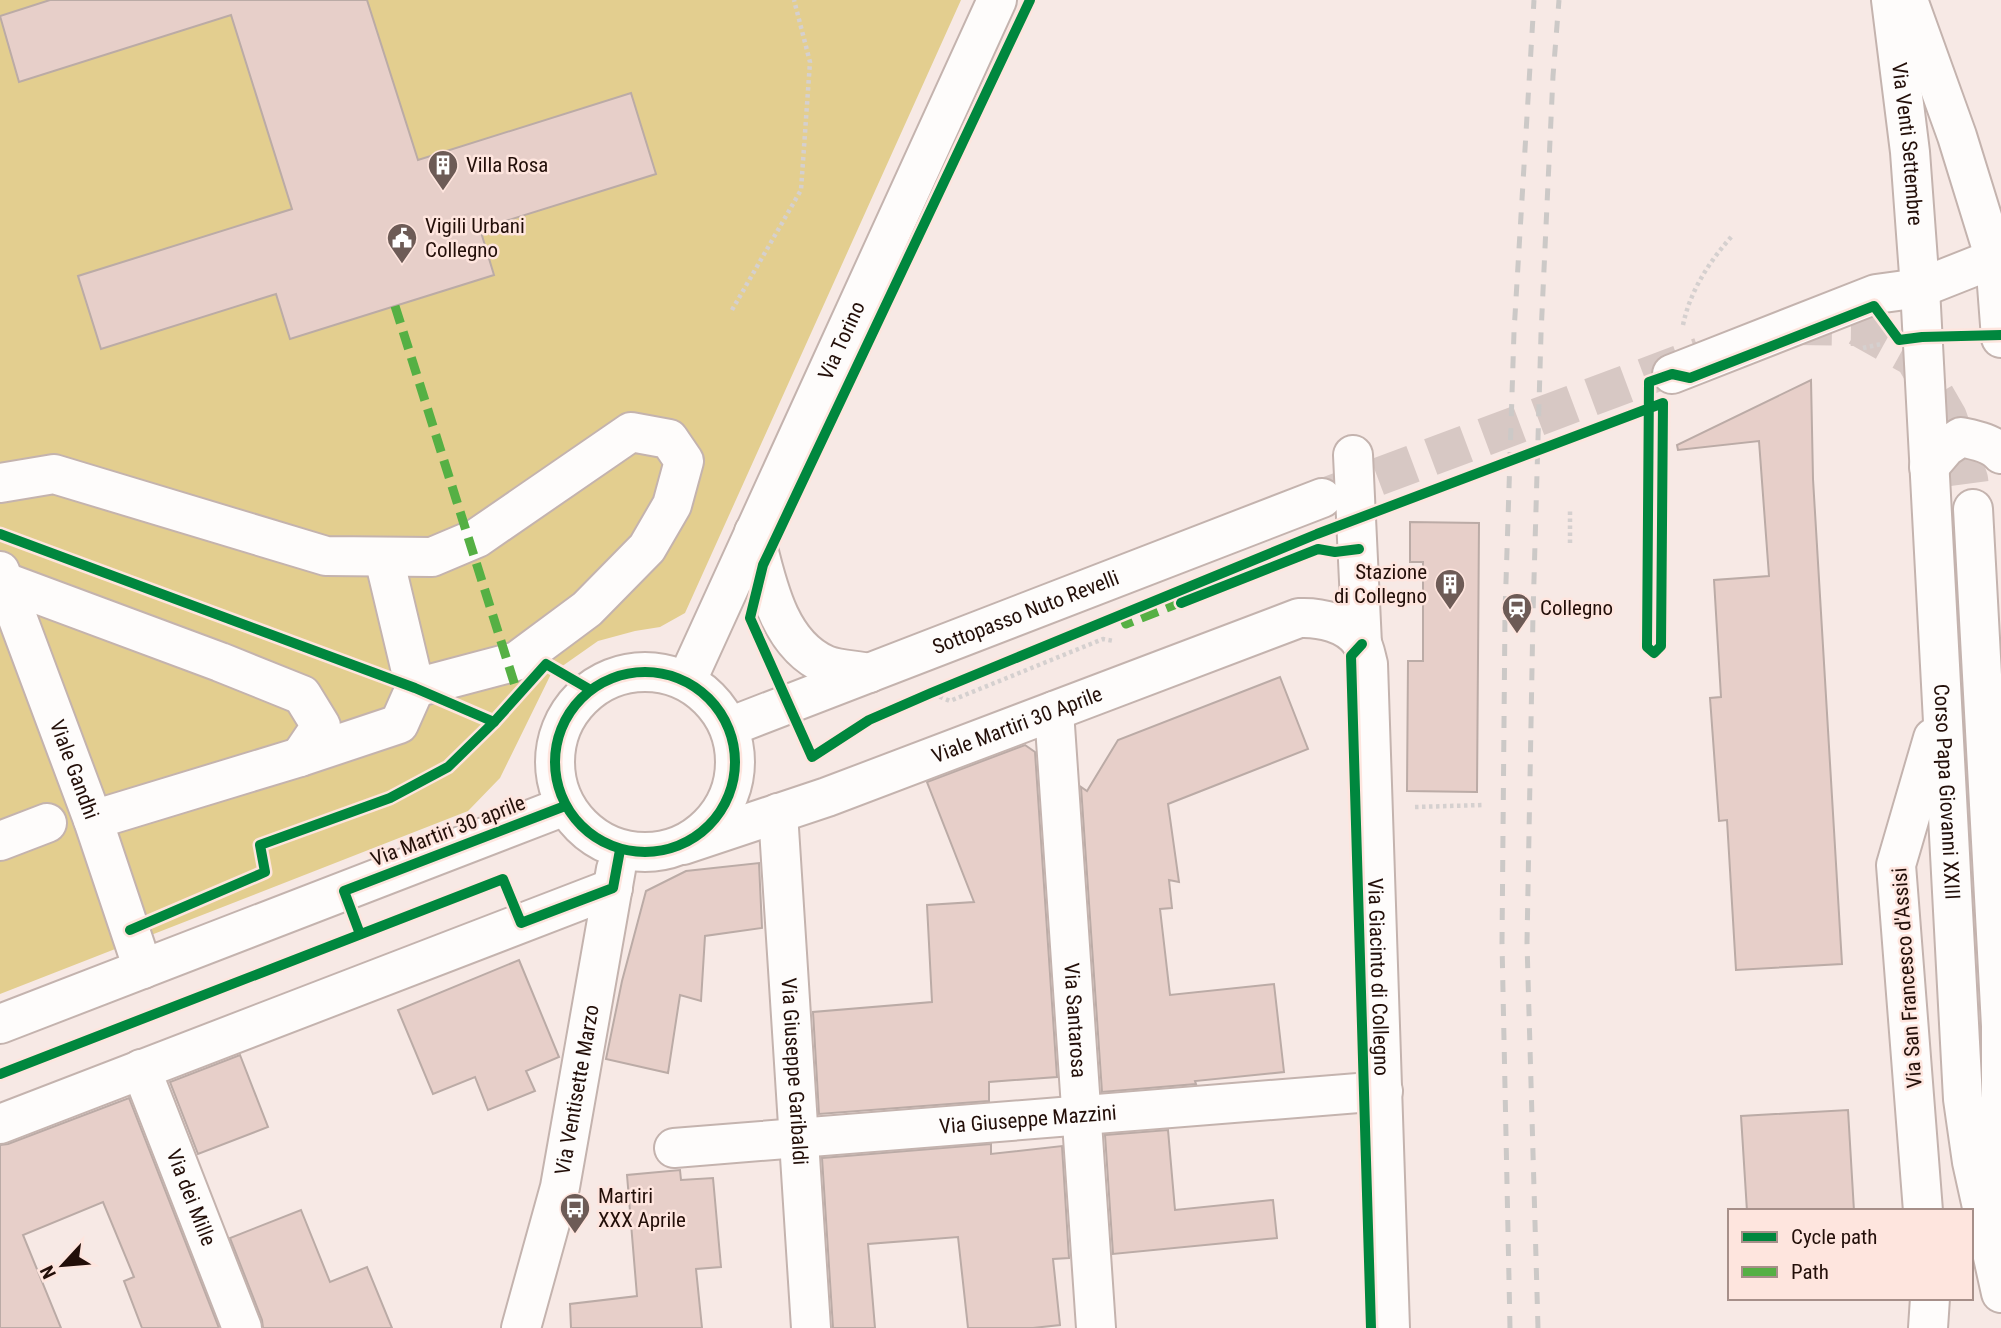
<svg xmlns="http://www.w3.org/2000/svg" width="2001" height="1328" viewBox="0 0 2001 1328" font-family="'Roboto Condensed',sans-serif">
<rect width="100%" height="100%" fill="#f7e9e5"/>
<path fill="#e3ce8f" d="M0,0H961L685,613L660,627L635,631L598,641L551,674L500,778L468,811L0,994Z"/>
<g fill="#e7cfc9" stroke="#bbaba6" stroke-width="2">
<path d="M50,0H367L418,160L631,93L656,174L480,229L494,275L395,306L290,339L276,294L101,349L78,276L292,209L231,15L19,82L0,16Z"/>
<path d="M1811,380L1813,479L1842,964L1736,970L1727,820L1719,821L1710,698L1721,697L1714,580L1769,576L1759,441L1678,450L1677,445Z"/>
<path d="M1410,522L1479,523L1477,792L1407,791L1408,661H1423V562H1410Z"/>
<path d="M1280,677L1308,749L1168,804L1179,882L1169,880L1172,908L1160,909L1170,995L1274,984L1284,1072L1195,1081L1196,1084L1102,1092L1081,787L1087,791L1118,740Z"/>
<path d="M1025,745L1035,752L1057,1077L989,1082V1101L819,1114L813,1012L932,1002L927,905L974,902L927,782Z"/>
<path d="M759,863L762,928L705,936L701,1001L680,995L668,1073L606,1059L622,981L646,891L686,871Z"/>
<path d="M519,960L559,1057L526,1071L535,1091L488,1110L475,1077L433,1094L398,1010Z"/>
<path d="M240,1055L268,1127L198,1154L170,1082Z"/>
<path d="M129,1098L219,1328H142L124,1281L134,1277L103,1202L23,1235L61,1328H0V1145L8,1144Z"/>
<path d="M1848,1110L1854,1211H1747L1741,1116Z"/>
<path d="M1168,1130L1175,1210L1273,1200L1277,1238L1113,1254L1105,1135Z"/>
<path d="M991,1144V1154L1062,1146L1069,1258L1053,1259L1060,1325L1033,1328H968L958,1237L868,1244L875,1328H833L822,1158Z"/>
<path d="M680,1170L681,1180L713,1178L721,1267L696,1269L702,1328H571L570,1304L637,1296L627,1175Z"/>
<path d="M301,1210L330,1282L367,1267L392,1328H263L262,1320L230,1238Z"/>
</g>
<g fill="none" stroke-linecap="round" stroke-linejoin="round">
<g stroke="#d7c8c4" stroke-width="38" stroke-dasharray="38 19" stroke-linecap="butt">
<path d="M1794,326L1858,327L1914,358L1948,417L1969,479L1973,509"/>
<path d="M1324,497L1701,356"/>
</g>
<g stroke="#c4b3ae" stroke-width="42">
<g id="minor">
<path id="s1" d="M1891,0L1910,152L1920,288L1963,1099L1972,1162L2001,1293"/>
<path d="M1908,0L1957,136L1995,259L2001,338"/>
<path d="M1672,374L1876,294L1920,288L2001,256"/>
<path d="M1353,455L1362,644"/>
<path d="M1929,467L1946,447L1961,437C1975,440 1992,443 2001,454"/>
<path d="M0,483L54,474L326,556L432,557L477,538L631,432L669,439L684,461L672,505L647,548L587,609L517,661L415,688"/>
<path d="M1973,509L2001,1026"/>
<path d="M754,532C766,579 777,644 826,665C839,670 855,670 869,673"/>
<path id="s2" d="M0,571L93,820L143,969"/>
<path d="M5,582L220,662L302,695L321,726L300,757"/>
<circle cx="645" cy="762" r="90"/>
<path id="s3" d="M687,680L997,0"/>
<path id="s4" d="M1054,711L1096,1328"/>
<path id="s5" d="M729,727L1322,498"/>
<path id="s6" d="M778,813L811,1328"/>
<path d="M93,820L300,757L399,724L415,688L384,558"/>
<path d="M0,841L47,823"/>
<path id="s7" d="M683,845L827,797L1299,618C1320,617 1348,623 1361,642C1365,648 1366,657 1368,664L1390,1328"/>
<path d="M0,1024L565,806"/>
<path d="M2001,1025V1208"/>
<path id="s8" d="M141,1069L242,1328"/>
<path d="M0,1124L613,888"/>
<path id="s9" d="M674,1148L1383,1091"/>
<path d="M1923,1211L1896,865L1933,738"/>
<path id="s10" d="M521,1328L560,1187L616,869"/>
<path d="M1928,1328L1930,1298"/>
</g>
</g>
<g stroke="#d5d0cf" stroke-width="4.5" stroke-dasharray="3.5 3.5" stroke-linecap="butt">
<path d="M732,310L801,190L810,62L794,0"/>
<path d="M1683,325C1690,291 1709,262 1732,236"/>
<path d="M1863,348L1881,344"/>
<path d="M1570,543V508"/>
<path d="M933,694L950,701L1103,639L1114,641"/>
<path d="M1415,807L1483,805"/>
</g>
<use href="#minor" stroke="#fefcfb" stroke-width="38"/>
<g stroke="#ccc9c7" stroke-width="5" stroke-dasharray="12 12" stroke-linecap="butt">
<path d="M1510,1328L1502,943L1505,613L1514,332L1534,0"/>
<path d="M1538,1328L1527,943L1533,614L1541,334L1553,76L1559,0"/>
</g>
<g stroke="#55b044" stroke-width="9" stroke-dasharray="18 9" stroke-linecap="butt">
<path d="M395,306L518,695"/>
<path d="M1122,614L1126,624L1187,600"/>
</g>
<g stroke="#fee5de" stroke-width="15">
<g id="cycleway">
<path d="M1030,0L763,565L750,618L812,757L869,720L931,693L1317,534L1663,403L1661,646L1654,653L1647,647L1649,382L1672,374L1690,378L1874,306L1899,340L1922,337L2001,335"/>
<path d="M0,534L415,688L494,722L546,664L589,689"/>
<path d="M1181,603L1318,549L1335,552L1359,549"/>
<path d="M1362,644L1351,656L1371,1328"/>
<circle cx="645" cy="762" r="90"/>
<path d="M130,930L265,872L260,845L390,798L448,767L494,722"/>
<path d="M360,934L344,891L565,806"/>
<path d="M0,1074L503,879L521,923L613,888L620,850"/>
</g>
</g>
<use href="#cycleway" stroke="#00873e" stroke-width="10"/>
</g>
<defs>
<g id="building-pin" transform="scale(1.575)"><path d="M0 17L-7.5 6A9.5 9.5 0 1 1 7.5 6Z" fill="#6d5b56" stroke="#fee5de"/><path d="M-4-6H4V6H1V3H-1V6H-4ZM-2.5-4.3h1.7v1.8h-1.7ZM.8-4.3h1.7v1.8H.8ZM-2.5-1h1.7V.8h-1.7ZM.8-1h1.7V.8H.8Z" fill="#fff"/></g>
<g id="civic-pin" transform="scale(1.575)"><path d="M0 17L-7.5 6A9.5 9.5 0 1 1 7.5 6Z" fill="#6d5b56" stroke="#fee5de"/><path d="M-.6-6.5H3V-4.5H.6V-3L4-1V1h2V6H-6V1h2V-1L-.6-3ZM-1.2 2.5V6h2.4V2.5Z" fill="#fff"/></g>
<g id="station-pin" transform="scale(1.575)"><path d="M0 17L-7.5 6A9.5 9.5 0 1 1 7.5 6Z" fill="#6d5b56" stroke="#fee5de"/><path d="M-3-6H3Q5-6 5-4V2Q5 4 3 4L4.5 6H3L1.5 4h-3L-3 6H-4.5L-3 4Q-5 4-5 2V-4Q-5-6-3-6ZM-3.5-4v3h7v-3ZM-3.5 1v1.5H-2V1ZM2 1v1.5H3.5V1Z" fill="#fff"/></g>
<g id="bus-pin" transform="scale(1.575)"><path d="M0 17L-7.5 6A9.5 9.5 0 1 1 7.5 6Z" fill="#6d5b56" stroke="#fee5de"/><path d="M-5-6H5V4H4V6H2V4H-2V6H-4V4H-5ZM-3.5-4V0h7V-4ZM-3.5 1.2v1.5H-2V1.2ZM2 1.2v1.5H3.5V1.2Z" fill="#fff"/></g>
</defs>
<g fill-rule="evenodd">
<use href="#building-pin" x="443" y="165"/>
<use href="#civic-pin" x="402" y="238"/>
<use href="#building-pin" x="1450" y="584"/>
<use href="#station-pin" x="1517" y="608"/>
<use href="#bus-pin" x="575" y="1208"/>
</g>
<g text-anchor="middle" stroke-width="5" stroke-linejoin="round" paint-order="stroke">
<g font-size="21" fill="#230f09" stroke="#fee5de">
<text dy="7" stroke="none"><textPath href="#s1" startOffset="145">Via Venti Settembre</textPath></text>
<text dy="7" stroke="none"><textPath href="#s3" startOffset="373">Via Torino</textPath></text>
<text dy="7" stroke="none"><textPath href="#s5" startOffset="318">Sottopasso Nuto Revelli</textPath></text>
<text dy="7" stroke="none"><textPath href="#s7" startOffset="355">Viale Martiri 30 Aprile</textPath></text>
<text dy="7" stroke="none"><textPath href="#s2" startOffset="212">Viale Gandhi</textPath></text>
<text dy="7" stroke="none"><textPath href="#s1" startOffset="794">Corso Papa Giovanni XXIII</textPath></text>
<text transform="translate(448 831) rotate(-21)" y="7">Via Martiri 30 aprile</text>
<text dy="7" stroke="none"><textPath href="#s7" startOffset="1062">Via Giacinto di Collegno</textPath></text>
<text transform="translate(1907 978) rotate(-94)" y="7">Via San Francesco d'Assisi</text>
<text dy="7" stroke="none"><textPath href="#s4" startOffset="310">Via Santarosa</textPath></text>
<text dy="7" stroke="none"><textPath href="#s6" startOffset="259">Via Giuseppe Garibaldi</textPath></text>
<text dy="7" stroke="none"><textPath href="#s10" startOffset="245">Via Ventisette Marzo</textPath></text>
<text dy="7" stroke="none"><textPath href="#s9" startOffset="355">Via Giuseppe Mazzini</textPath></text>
<text dy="7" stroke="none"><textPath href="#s8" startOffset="138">Via dei Mille</textPath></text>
</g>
<g font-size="21" fill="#230f09" stroke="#fee5de" text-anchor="start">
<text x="466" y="172">Villa Rosa</text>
<text x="425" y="233">Vigili Urbani<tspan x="425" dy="24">Collegno</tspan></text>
<text x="1427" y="579" text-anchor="end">Stazione<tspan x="1427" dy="24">di Collegno</tspan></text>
<text x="1540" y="615">Collegno</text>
<text x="598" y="1203">Martiri<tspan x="598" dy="24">XXX Aprile</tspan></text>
</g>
</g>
<rect x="1728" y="1209" width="245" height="91" fill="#fee5de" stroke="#a68f89" stroke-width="2"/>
<rect x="1742" y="1232" width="35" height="10" fill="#00873e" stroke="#a68f89" stroke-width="2"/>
<text x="1791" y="1244" font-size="21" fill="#230f09">Cycle path</text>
<rect x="1742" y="1267" width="35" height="10" fill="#55b044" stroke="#a68f89" stroke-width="2"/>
<text x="1791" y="1279" font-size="21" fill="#230f09">Path</text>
<g transform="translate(63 1265) rotate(244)" stroke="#fee5de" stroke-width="5" paint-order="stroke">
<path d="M0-5L12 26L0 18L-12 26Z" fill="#230f09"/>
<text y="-10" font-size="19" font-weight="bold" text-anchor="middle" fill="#230f09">N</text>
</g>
</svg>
